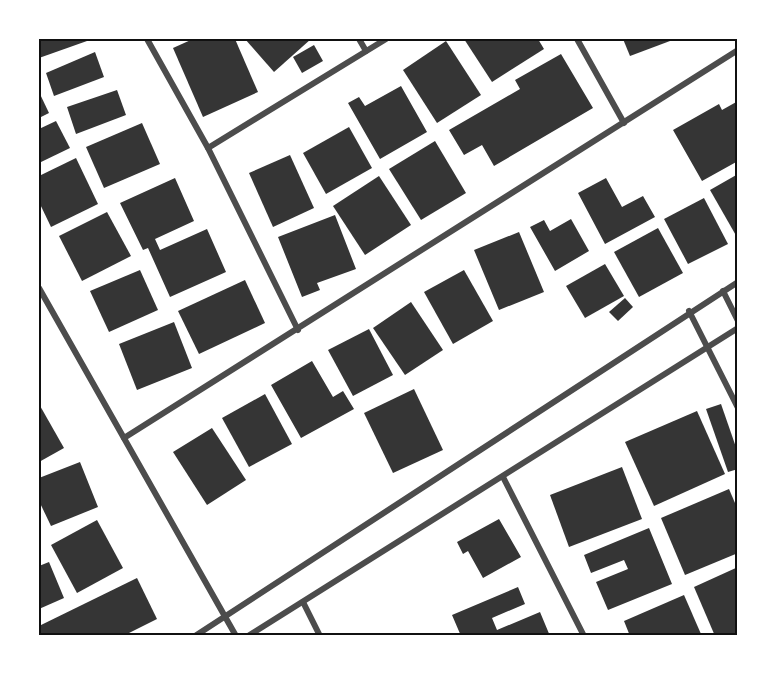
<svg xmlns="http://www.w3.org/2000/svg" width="777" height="675" viewBox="0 0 777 675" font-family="'PT Sans Narrow',sans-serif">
<rect width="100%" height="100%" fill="#fff"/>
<g fill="#353535">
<path d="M39,39H86L87,41L39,58Z"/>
<path d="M193,39H235L258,92L203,117L173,48Z"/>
<path d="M245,39H311L274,72Z"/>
<path d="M464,39H538L544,49L492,82Z"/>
<path d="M623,39H669L670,41L630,56Z"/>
<path d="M446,41L481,95L437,123L403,70Z"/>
<path d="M314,45L323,61L302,73L293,57Z"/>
<path d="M95,52L104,77L54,96L46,73Z"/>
<path d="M561,54L593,108L494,166L482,145L464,155L449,130L520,89L515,80Z"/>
<path d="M401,86L427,132L380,159L348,103L359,97L365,106Z"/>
<path d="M117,90L126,115L76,134L67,107Z"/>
<path d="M39,92L49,113L39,118Z"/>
<path d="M738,101V161L702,181L673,130L719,104L722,110Z"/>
<path d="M56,121L70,148L39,163V129Z"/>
<path d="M142,123L160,164L104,188L86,147Z"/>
<path d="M349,127L372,168L326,194L303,153Z"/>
<path d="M435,141L466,193L421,220L389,169Z"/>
<path d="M290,155L314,208L273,227L249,173Z"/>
<path d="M76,158L98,204L51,227L39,202V176Z"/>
<path d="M738,174V239L710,190Z"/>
<path d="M379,176L411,225L365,255L333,206Z"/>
<path d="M175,178L194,221L155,239L160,250L207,229L226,272L170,297L148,248L143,250L120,203Z"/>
<path d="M606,178L622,207L643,196L655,217L605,244L578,193Z"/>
<path d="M704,198L728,244L688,264L664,219Z"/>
<path d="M107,212L131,256L82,281L59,236Z"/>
<path d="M335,215L356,269L317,283L320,290L302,297L278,237Z"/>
<path d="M571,219L589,251L555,271L530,227L544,220L550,231Z"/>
<path d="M658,228L683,273L639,297L614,252Z"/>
<path d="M519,232L544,292L499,310L474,250Z"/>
<path d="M605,264L624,296L585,318L566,286Z"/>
<path d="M140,270L158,310L109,332L90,291Z"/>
<path d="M464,270L493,321L453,344L424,292Z"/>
<path d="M245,280L265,323L199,354L178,311Z"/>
<path d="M625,298L633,307L618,321L609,312Z"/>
<path d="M411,302L443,350L405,375L373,328Z"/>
<path d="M174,322L192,368L137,390L119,344Z"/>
<path d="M369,329L393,375L353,396L328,350Z"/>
<path d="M312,361L333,397L343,391L354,409L301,438L271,385Z"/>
<path d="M414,389L443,450L393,473L364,413Z"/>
<path d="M265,394L292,444L249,467L222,418Z"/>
<path d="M39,404L64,448L39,462Z"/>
<path d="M721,404L738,453V469L728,472L706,409Z"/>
<path d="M697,411L725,474L654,506L625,442Z"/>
<path d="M212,428L246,480L207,505L173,452Z"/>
<path d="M80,462L98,507L51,526L39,501V478Z"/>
<path d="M622,467L642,519L569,547L550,495Z"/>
<path d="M729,489L738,510V553L685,575L661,518Z"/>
<path d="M499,519L521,557L483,578L468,551L463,554L457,542Z"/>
<path d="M97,520L123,568L77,593L51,545Z"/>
<path d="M649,528L672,584L608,610L596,582L628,569L624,560L591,573L584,555Z"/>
<path d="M49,562L64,598L39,609V566Z"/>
<path d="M738,567V633L715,636L694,587Z"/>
<path d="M137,578L157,619L123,636H39V626Z"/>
<path d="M518,587L525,604L492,618L497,630L540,612L550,636H461L452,615Z"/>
<path d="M684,595L701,634L696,636H630L624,621Z"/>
</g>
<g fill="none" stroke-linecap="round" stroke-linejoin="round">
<g stroke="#4c4c4c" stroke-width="6">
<path d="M147,39L208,148L298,330"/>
<path d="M359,39L366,51"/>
<path d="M577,39L624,123"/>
<path d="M208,148L386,39"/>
<path d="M39,288L236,636"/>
<path d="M723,291L738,321"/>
<path d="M689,311L738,408"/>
<path d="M124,438L738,50"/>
<path d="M503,477L584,636"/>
<path d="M303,602L320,636"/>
<path d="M195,636L738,282"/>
<path d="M248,636L738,328"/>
</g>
</g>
<rect width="777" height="675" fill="none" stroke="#ffffff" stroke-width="81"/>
<rect x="40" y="40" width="696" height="594" fill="none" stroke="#111" stroke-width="2"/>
</svg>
